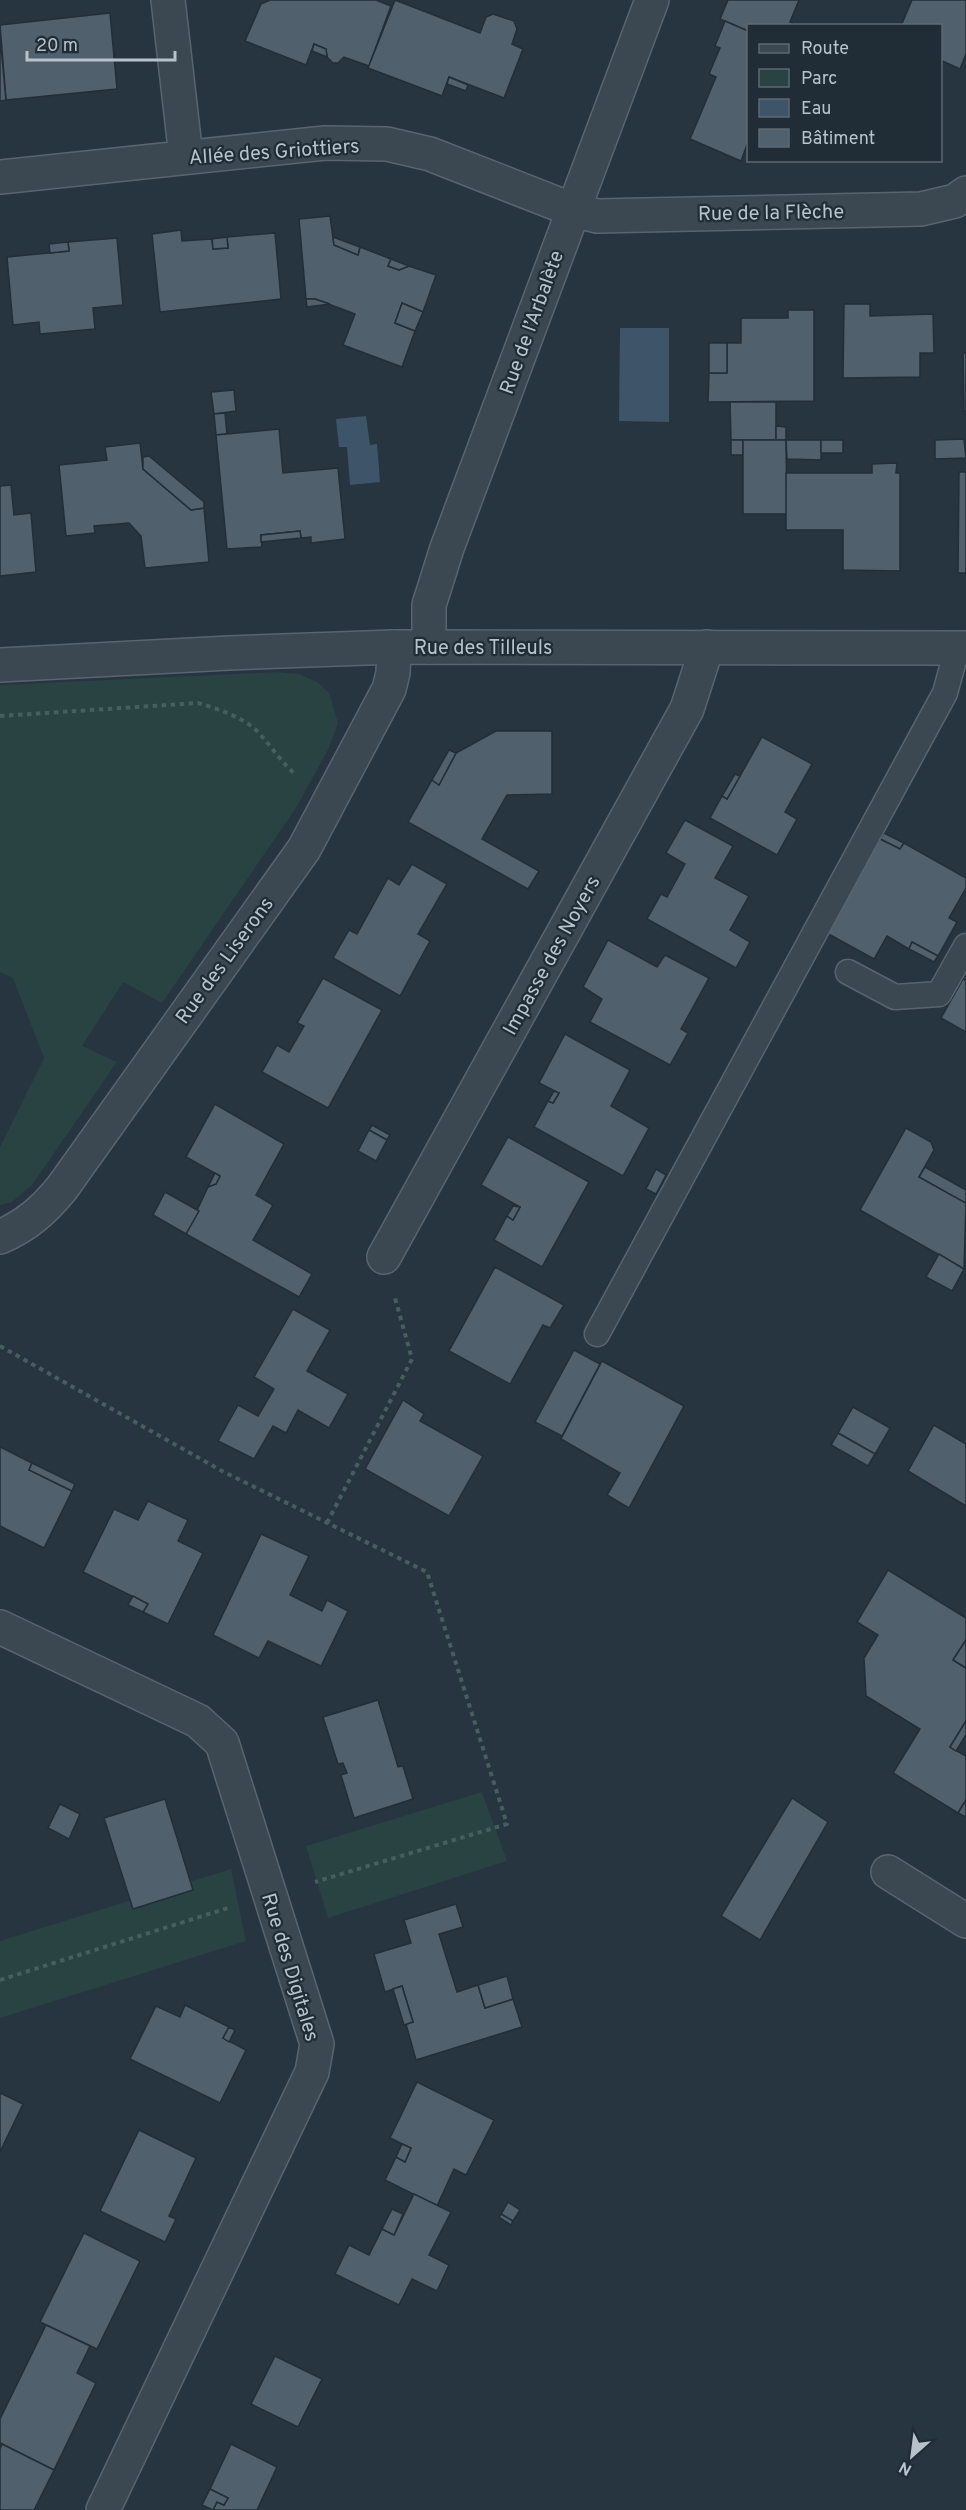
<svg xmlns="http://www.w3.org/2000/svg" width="966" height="2510" viewBox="0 0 966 2510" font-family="Overpass,sans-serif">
<rect width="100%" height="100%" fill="#273541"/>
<g fill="#294242">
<path d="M276,672L299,674L317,682L329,693L338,723L328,750L296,808L162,1003L123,982L82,1046L117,1062L32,1185L12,1202L0,1205V1147L44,1058L13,978L0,972V685Z"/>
<path d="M482,1792L507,1861L328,1918L306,1846Z"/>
<path d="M231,1869L246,1941L0,2018V1941Z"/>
</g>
<g fill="#3e5569">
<path d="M620,328H669V422L619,421Z"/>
<path d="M366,416L370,445L377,444L380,482L350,485L347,447H339L336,419Z"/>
</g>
<g fill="#50606c" stroke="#222e38" stroke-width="1.5">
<path d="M270,0H376L391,6L369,66L344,57L338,63H333L327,57L326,49L314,44L306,65L245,41L261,4Z"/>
<path d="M395,0L480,33L486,17L493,14L514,21L517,29L512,44L523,49L504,98L449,77L442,96L368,68Z"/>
<path d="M728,0H799L790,22L796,26H748V31L720,19Z"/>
<path d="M912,0H966V54L960,69L940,60V26H901Z"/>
<path d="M110,13L117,89L6,100L0,25Z"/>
<path d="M725,21L748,31V142L741,161L690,139L716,77L709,74L720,48L715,46Z"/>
<path d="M0,36L6,100L0,101Z"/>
<path d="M314,44L326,49L327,57L312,51Z"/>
<path d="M449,77L468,85L466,91L447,84Z"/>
<path d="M330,216L334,245L358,255L360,247L391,259L388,266L399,270L409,266L436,275L423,312L402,303L395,323L415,331L402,367L343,345L355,314L315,299H306L299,219Z"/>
<path d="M181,230L182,241L212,239L213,249L228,248L227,237L275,233L281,299L160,312L152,234Z"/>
<path d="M227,237L228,248L213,249L212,239Z"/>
<path d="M333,237L360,247L358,255L334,245Z"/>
<path d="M117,238L123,305L93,308L95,329L40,334L39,322L13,325L7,257L69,251L68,242Z"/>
<path d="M68,242L69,251L50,253L49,244Z"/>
<path d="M391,259L409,266L399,270L388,266Z"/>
<path d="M306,299H315L330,304L307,307Z"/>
<path d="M402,303L423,312L415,331L395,323Z"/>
<path d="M844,304H870V316L933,314L934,353H920V377L843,378Z"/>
<path d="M788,310H814V401L708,402L709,373H727V343H741V318H788Z"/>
<rect x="709" y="343" width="18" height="30"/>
<path d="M963,353H966V411H964Z"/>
<path d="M234,390L236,411L214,414L211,392Z"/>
<path d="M730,402H776V440H731Z"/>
<path d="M225,413L227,434L216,435L214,414Z"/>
<path d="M776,426L786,427V440H776Z"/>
<path d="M279,429L283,473L338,468L345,539L311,543V537L301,538L300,531L261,535L262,547L227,549L216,435Z"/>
<path d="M964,439L966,458L935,459V440Z"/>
<rect x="731" y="440" width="12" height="15"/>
<path d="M743,440H786L787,514H743Z"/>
<path d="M786,440H821V460L787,459Z"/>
<rect x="821" y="440" width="22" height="13"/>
<path d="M140,443L143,469L191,510L204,508L209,562L145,568L141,536L129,523L94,526L95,533L66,536L59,465L107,460L105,447Z"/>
<path d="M149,456L204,502V508L191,510L143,469V457Z"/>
<path d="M897,463L896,473H900V571L843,570V530H786V473H872V464Z"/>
<path d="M959,472H966V573H958Z"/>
<path d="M11,485L14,515L31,513L36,572L0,576V486Z"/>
<path d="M300,531L301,538L261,542V535Z"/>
<path d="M496,731H552V794L507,795L482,839L539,871L528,889L408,822L432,780L439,785L456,753Z"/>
<path d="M762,737L812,764L785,812L797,819L777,855L710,818L722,796L727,799Z"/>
<path d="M449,750L456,753L439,785L432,780Z"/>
<path d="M735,774L740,776L727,799L722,796Z"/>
<path d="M685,820L733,846L715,878L749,896L730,930L750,942L736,968L647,919L661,894L667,897L685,864L666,853Z"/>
<path d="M884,833L904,843L900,849L880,839Z"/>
<path d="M880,839L900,849L904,843L966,878V888L949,918L957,922L938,956L912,942L909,949L887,936L874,959L823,931L857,868L862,870Z"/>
<path d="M412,864L447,884L418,934L430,941L400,996L333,958L349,930L357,934L388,878L399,885Z"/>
<path d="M608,940L657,967L665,955L709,978L681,1029L688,1033L670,1065L590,1022L602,999L583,987Z"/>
<path d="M912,942L938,956L934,962L909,949Z"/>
<path d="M323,978L382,1010L328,1108L262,1072L277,1045L289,1052L304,1026L297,1023Z"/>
<path d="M963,979L966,981V1032L941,1018Z"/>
<path d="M565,1034L630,1070L611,1106L649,1128L623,1176L534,1127L548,1101L553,1103L559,1093L539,1083Z"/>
<path d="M554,1091L559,1093L553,1103L548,1101Z"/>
<path d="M215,1104L284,1144L256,1195L273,1205L253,1240L312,1274L299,1297L186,1234L208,1187L216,1184L220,1176L186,1157Z"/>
<path d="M372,1125L390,1135L387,1140L369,1130Z"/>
<path d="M906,1128L931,1142L934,1150L919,1177L966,1203L964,1269L860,1210Z"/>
<path d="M369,1130L387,1140L376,1161L358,1151Z"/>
<path d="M508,1137L589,1182L542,1267L494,1240L507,1216L513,1220L520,1207L481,1185Z"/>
<path d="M925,1167L966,1190V1203L919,1177Z"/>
<path d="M656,1169L666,1175L656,1194L646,1189Z"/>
<path d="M215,1173L220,1176L216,1184L208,1187Z"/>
<path d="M165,1192L199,1211L186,1234L153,1215Z"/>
<path d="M513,1206L520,1207L513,1220L507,1216Z"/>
<path d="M939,1254L964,1269L952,1291L926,1277Z"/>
<path d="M495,1267L564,1305L550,1328L543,1325L510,1384L449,1351Z"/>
<path d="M293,1309L330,1330L307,1371L348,1394L329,1428L298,1410L286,1433L273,1426L254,1459L218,1441L238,1405L258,1416L274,1389L254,1377Z"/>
<path d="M574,1350L600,1364L562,1436L535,1422Z"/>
<path d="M602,1361L684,1406L629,1508L607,1495L620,1473L561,1439Z"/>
<path d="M403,1400L424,1414L420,1421L483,1456L449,1516L365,1469Z"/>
<path d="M853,1407L890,1428L875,1454L838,1433Z"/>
<path d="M934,1425L966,1444V1506L908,1471Z"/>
<path d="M838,1433L875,1454L868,1466L831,1445Z"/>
<path d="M0,1447L32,1463L29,1470L72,1491L44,1548L0,1526Z"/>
<path d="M32,1463L75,1484L72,1491L29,1470Z"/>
<path d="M148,1501L188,1520L178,1541L203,1553L168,1624L143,1612L148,1604L83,1572L114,1509L138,1520Z"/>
<path d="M261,1534L309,1556L290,1595L322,1611L327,1600L348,1611L321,1666L268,1641L259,1658L213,1635Z"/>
<path d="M888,1570L966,1618V1640L953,1660L966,1668V1721L950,1747L966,1756V1800L958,1813L893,1773L920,1729L866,1696L864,1658L878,1635L857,1622Z"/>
<path d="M133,1596L148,1604L143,1612L128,1605Z"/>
<path d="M966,1640V1668L953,1660Z"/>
<path d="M378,1700L398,1767L403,1766L413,1799L354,1818L341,1775L347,1773L343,1763L338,1764L323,1717Z"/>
<path d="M966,1721V1735L956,1751L950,1747Z"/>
<path d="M792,1798L828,1822L760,1940L721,1916Z"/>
<path d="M165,1799L193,1890L133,1909L104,1818Z"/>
<path d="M966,1800V1817L958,1813Z"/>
<path d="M60,1804L80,1814L69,1839L48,1828Z"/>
<path d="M456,1904L463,1927L439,1934L457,1992L478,1985L485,2008L513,1999L522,2027L416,2060L406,2024L413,2022L402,1986L385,1992L374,1954L411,1943L404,1920Z"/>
<path d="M507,1976L513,1999L485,2008L478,1985Z"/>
<path d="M402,1986L413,2022L404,2025L393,1989Z"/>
<path d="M185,2005L229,2027L223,2038L246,2050L220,2103L130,2059L156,2006L180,2017Z"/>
<path d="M229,2027L235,2030L229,2042L223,2038Z"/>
<path d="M417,2082L494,2120L466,2175L454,2169L437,2206L385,2180L396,2157L405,2162L411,2148L390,2138Z"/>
<path d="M0,2093L23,2104L0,2152Z"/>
<path d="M139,2130L196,2158L169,2216L176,2219L165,2242L100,2211Z"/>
<path d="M402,2144L411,2148L405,2162L396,2157Z"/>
<path d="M414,2194L451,2212L429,2255L449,2265L437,2291L412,2279L399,2305L335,2274L349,2245L369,2255L382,2229L394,2235Z"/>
<path d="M508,2202L520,2210L513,2221L501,2214Z"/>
<path d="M392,2209L403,2214L394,2235L382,2229Z"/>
<path d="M501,2214L513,2221L511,2225L499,2217Z"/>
<path d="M84,2233L140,2261L97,2349L40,2322Z"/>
<path d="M46,2325L90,2346L77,2373L96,2383L54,2470L0,2443V2419Z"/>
<path d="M275,2356L322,2379L298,2427L251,2404Z"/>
<path d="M2,2444L54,2470L34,2510H0V2449Z"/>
<path d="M231,2444L277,2467L257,2510H213L217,2502L224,2505L228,2498L210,2489Z"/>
<path d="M210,2489L228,2498L224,2505L217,2502L213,2510L202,2505Z"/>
</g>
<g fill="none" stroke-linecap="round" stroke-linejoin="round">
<g stroke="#59656e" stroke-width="27">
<g id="service">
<path d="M848,972L895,997L939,994L966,946"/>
<path d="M597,1334L927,726L945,693L957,649"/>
</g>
</g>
<g stroke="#59656e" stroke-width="36">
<g id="minor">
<path d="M168,0L186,157"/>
<path d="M0,177L325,143L387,144L430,154L573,210L597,216L921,209L955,201L966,193"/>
<path d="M429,647V605L447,548L652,0"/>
<path d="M0,665L229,653L394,647L966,648"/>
<path d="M0,1237C27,1225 43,1211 62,1188L304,849L389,689L393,673L394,647"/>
<path d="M384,1257L687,709L707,647"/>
<path d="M0,1627L198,1721L222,1743L317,2044L312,2072L103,2510"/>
<path d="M888,1872L966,1921"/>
</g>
</g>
<g stroke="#475e5e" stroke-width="4" stroke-dasharray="4.5 4.5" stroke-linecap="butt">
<path d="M0,716L198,703C218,709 243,717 258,732C271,746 281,762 296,775"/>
<path d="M0,1346L222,1471L427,1572L507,1824L315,1882"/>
<path d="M327,1523L412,1359L395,1298"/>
<path d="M0,1980L228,1908"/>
</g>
<use href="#service" stroke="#3b4751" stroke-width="24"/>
<use href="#minor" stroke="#3b4751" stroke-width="33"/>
</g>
<g text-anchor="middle" stroke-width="4.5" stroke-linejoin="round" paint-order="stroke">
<g font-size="20" fill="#b8c2cb" stroke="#202c36">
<text transform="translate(274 151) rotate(-4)" y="7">Allée des Griottiers</text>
<text transform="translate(771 212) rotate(-1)" y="7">Rue de la Flèche</text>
<text transform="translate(531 322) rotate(-70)" y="7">Rue de l’Arbalète</text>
<text x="483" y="654">Rue des Tilleuls</text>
<text transform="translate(551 955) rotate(-61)" y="7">Impasse des Noyers</text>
<text transform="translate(224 960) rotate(-54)" y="7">Rue des Liserons</text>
<text transform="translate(291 1967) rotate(73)" y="7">Rue des Digitales</text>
</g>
</g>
<rect x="747" y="24" width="195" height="138" fill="#202c36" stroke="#5d6872" stroke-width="1.5"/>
<rect x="759" y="44" width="30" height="9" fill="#3b4751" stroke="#5d6872" stroke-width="1.5"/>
<text x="801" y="54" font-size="18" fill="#b8c2cb">Route</text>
<rect x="759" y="69" width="30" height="18" fill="#294242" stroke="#5d6872" stroke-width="1.5"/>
<text x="801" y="84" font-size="18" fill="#b8c2cb">Parc</text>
<rect x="759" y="99" width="30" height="18" fill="#3e5569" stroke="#5d6872" stroke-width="1.5"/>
<text x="801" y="114" font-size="18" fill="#b8c2cb">Eau</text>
<rect x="759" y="129" width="30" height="18" fill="#50606c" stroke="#5d6872" stroke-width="1.5"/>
<text x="801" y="144" font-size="18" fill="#b8c2cb">Bâtiment</text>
<g transform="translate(912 2456) rotate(208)" stroke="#202c36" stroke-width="4.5" paint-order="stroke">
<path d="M0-4.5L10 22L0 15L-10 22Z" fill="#b8c2cb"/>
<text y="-9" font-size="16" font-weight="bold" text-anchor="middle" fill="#b8c2cb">N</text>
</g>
<path d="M27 51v9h148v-9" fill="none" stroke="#b8c2cb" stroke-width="3"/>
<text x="36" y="51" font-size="18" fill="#b8c2cb" stroke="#202c36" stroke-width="4.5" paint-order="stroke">20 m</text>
</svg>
